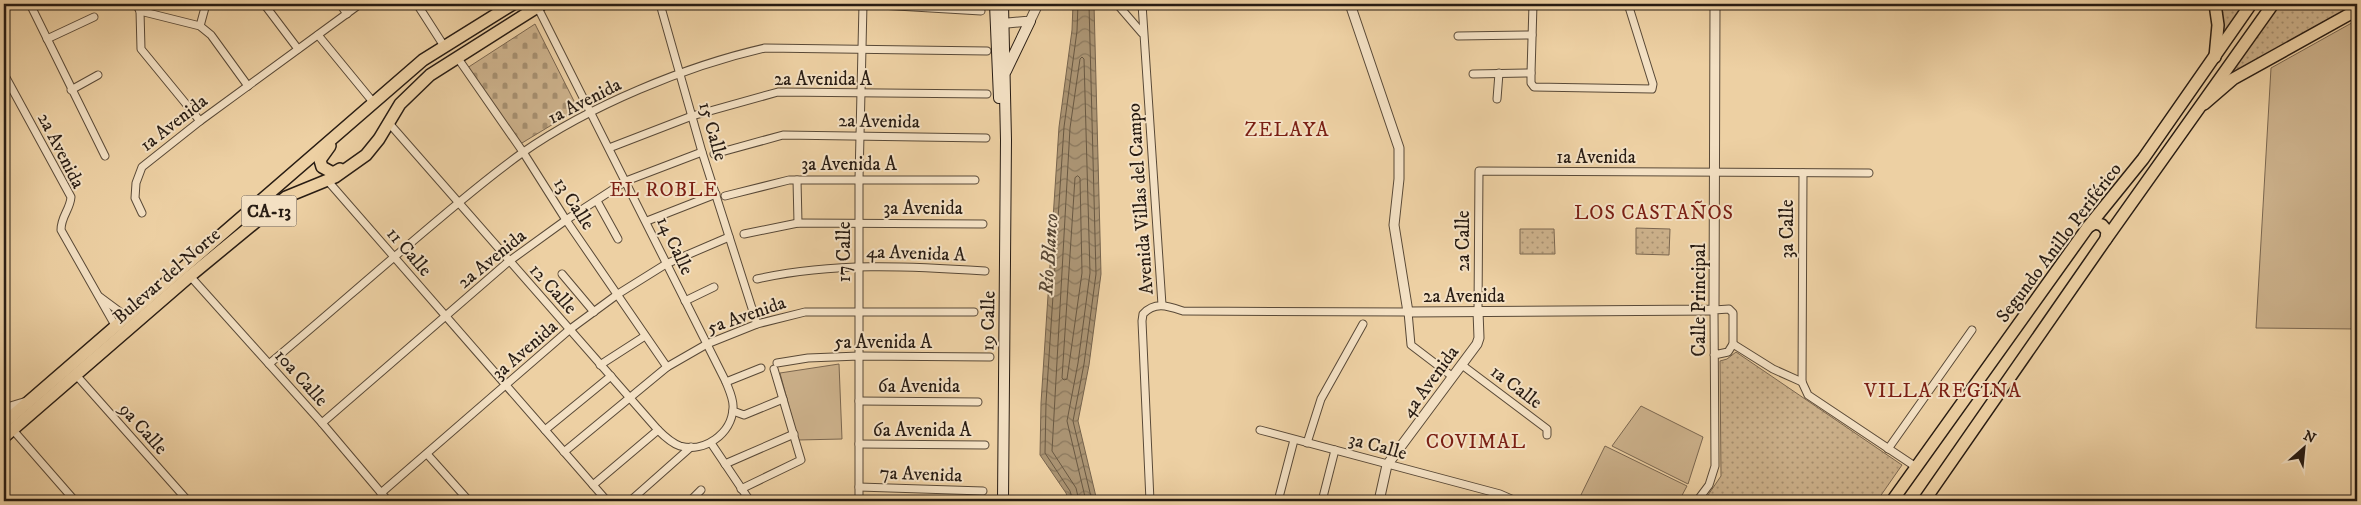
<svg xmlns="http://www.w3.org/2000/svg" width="2361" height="505" viewBox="0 0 2361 505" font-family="'IM FELL DW Pica',serif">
<defs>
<pattern id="cemetery-stones" width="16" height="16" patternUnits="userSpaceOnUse" patternTransform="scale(1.25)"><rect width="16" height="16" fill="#ccb18b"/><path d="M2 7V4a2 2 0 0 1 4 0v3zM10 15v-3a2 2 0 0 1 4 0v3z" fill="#a68f70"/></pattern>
<pattern id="park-dots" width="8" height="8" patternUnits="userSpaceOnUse" patternTransform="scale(1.25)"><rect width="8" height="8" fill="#ccb18b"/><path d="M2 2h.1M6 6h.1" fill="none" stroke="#a68f70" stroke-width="1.8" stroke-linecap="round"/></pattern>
<pattern id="water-waves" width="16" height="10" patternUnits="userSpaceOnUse" patternTransform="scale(1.25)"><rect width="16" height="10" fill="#aa9372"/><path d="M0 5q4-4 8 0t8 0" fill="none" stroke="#8a775c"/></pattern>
</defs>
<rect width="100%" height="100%" fill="#edd0a3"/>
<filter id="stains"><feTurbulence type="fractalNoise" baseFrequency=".004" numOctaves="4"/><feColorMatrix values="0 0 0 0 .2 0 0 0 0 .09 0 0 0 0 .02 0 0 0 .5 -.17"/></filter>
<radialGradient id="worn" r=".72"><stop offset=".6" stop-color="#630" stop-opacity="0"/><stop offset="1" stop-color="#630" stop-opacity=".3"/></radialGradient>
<path fill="url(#cemetery-stones)" stroke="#7a664f" d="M535,24L578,109L517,146L464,70Z"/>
<g fill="url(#park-dots)" stroke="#7a664f">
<path d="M2218,4H2246L2218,45Z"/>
<path d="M2276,4H2357V8L2218,87Z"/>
<path d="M1636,228L1670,229L1669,255L1636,254Z"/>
<path d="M1520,229H1554L1555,254H1520Z"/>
<path d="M1736,352L1902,465L1877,501H1704L1721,476L1720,361L1727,359Z"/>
</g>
<g fill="#ccb18b" stroke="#7a664f">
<path d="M2357,20V329L2256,328L2271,68Z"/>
<path d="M839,364L842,439L798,440L780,373Z"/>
<path d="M1641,406L1703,437L1688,484L1612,446Z"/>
<path d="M1605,446L1687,486L1679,501H1578Z"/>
</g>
<path fill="url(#water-waves)" stroke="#76634c" d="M1073,4H1094L1101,274L1089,365L1078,421L1097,501H1069L1066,493L1040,455L1041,403L1059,127L1072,30Z"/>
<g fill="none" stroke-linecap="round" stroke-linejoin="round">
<g stroke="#695842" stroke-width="1">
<path d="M1089,4L1096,274L1084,364L1073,421L1092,501"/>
<path d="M1078,176L1080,178L1082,273L1067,379L1064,380L1062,378L1075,178Z"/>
<path d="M1073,501L1070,491L1045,453L1046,403L1064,127L1077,31L1078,4"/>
<path d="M1079,501L1076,488L1052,451L1070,128L1080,59L1082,57L1084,59L1090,273L1078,363L1067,421L1086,501"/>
</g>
<g stroke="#594937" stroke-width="9">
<g id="minor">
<path d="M30,4L105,156"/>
<path d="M136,4L140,11L141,49L200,121"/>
<path d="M264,4L298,49"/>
<path d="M340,4L347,14"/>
<path d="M417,4L444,46"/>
<path d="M660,4L702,152L757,324"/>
<path d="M1117,4L1142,33"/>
<path d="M1142,4L1162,305"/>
<path d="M1533,4L1531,73V83L1534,87L1652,89L1653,84L1628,4"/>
<path d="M762,5L863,4L981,11"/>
<path d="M1122,8L1129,4"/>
<path d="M140,11L200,26L211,35L248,86"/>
<path d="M200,26L206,4"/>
<path d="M318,35L373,102"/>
<path d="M1458,36L1532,35"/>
<path d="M47,39L94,17"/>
<path d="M457,57L523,152L566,220L667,367"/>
<path d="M4,74L71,197C70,210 61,216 61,230L116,327"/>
<path d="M1473,74L1531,73"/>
<path d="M71,90L98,75"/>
<path d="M1497,99L1499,73"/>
<path d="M388,122L658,430C664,436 671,443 680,446C704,453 732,434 733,408C734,400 729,390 726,382L537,6"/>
<path d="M609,148L692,116L778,92L987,94"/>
<path d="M714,154L783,135L986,138"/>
<path d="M1803,173L1802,382L1808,395L1916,467"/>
<path d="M327,180L607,501"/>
<path d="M797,180L798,223"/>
<path d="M725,196L789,180H975"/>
<path d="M597,201L618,239"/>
<path d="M142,213L135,198L136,183L142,167L200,121L360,4"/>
<path d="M647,221L716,194"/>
<path d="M744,234L798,223L983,224"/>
<path d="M562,274L594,312"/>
<path d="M190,276L322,423L388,501"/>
<path d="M757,279C832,262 909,266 985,271"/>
<path d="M100,297L127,317"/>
<path d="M685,301L714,287"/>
<path d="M1478,311L1479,171L1869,173"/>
<path d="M1733,344L1773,369L1802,382"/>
<path d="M777,363L808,358L859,356L990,357"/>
<path d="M269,364C311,329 352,293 393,258C436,222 477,185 522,153C589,106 686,66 765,48L987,51"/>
<path d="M600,365L645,336"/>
<path d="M1462,365L1547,429V435"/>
<path d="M77,376L188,501"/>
<path d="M726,382L761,368"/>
<path d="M859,401L978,402"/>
<path d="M733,411L744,415L783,399"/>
<path d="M322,423L508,262L566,220L626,181L702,152"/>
<path d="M13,430L75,501"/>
<path d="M545,430L611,376"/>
<path d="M1260,430L1500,494L1516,501"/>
<path d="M711,443L750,501"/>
<path d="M1307,443L1321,399L1363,324"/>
<path d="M859,444L985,445"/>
<path d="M1888,449L1972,330"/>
<path d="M564,452L667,367L707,344L757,324L805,312H974"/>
<path d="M427,454L469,501"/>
<path d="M725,464L794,434"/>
<path d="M593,485L658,430"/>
<path d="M859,487L983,491"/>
<path d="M741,489L801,460L774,369"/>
<path d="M381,493L569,330L618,294L666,264L729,237"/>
<path d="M630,501L691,447"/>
<path d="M690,501L701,490"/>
<path d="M859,501V179L863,4"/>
<path d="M1150,501L1142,321L1143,314C1155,301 1168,306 1183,311L1408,312L1411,345L1453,377"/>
<path d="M1278,501L1294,440"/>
<path d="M1322,501L1335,450"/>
<path d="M1697,501L1709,485L1715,466L1714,310L1729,309L1733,313V344L1728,352L1714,355"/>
</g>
</g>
<g stroke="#594937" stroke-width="11">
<g id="tertiary">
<path d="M1350,4L1399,148V179L1394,225L1408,312L1714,310L1715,4"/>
<path d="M997,24L1030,21L1038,4"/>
<path d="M4,409L27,402"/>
<path d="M1379,501L1387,465L1477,344L1479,338L1478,311"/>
</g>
</g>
<g stroke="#281c13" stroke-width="12">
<g id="secondary">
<path d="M995,4L999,98"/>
<path d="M1006,71L1030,21"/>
<path d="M1003,501L1006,140L1003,4"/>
</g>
</g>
<g stroke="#281c13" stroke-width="14">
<g id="primary">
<path d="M2088,227L2095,223L2102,225L2107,231L2106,239"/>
<path d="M1892,501L2088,227L2143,159L2251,4"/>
<path d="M1924,501L2106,239L2273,4"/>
</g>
</g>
<g stroke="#281c13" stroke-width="14">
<g id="trunk">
<path d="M2215,4L2218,25L2215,57"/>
<path d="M2204,104L2233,79L2357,10"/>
<path d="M330,146L320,160L322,167L333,173L340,169"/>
<path d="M4,423L423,60L513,4"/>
<path d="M4,437L190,276L286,197L335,177L366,155L379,139L400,104L430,75L542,4"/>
</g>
</g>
<use href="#minor" stroke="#f3e0c3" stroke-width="7"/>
<use href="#tertiary" stroke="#f3e0c3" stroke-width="9"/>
<use href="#secondary" stroke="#f3e0c3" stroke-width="10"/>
<use href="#primary" stroke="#edd0a3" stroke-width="11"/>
<use href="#trunk" stroke="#edd0a3" stroke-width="11"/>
</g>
<g text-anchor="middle" stroke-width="4" stroke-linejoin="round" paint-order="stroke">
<rect fill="#f3e0c3" stroke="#655748" stroke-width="1" x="241.5" y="195.5" width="55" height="31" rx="4"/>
<g font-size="18" font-weight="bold" fill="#281c13">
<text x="269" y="217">CA-13</text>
</g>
<g font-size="19" fill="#281c13" stroke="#f3e0c3">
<text x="823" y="85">2a Avenida A</text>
<text transform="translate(584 100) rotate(-27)" y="7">1a Avenida</text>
<text transform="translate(879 120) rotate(1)" y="7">2a Avenida</text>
<text transform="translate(173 122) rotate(-38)" y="7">1a Avenida</text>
<text transform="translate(714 131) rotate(74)" y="7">15 Calle</text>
<text transform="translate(62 150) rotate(63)" y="7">2a Avenida</text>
<text x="1596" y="163">1a Avenida</text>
<text x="849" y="170">3a Avenida A</text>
<text transform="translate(1139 199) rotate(-94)" y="7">Avenida Villas del Campo</text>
<text transform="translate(575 203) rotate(57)" y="7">13 Calle</text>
<text x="923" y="214">3a Avenida</text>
<text transform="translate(1786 229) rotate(-90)" y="7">3a Calle</text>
<text transform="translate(1462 241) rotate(-90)" y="7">2a Calle</text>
<text transform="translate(2058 242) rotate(-53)" y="7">Segundo Anillo Periférico</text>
<text transform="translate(676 245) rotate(65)" y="7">14 Calle</text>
<text transform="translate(410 251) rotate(49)" y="7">11 Calle</text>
<text transform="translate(843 252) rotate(-90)" y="7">17 Calle</text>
<text transform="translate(916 252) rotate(2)" y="7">4a Avenida A</text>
<text transform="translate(491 258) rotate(-39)" y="7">2a Avenida</text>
<text transform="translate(166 275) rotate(-41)" y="7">Bulevar del Norte</text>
<text transform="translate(554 288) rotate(48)" y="7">12 Calle</text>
<text x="1464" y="302">2a Avenida</text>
<text transform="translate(1698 300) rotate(-90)" y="7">Calle Principal</text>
<text transform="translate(746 314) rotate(-19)" y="7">5a Avenida</text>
<text transform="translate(987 321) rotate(-89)" y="7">19 Calle</text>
<text x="883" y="348">5a Avenida A</text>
<text transform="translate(524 349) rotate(-41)" y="7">3a Avenida</text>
<text transform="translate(302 377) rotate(48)" y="7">10a Calle</text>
<text transform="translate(1429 381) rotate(-54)" y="7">4a Avenida</text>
<text x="919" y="392">6a Avenida</text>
<text transform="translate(1517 386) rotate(37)" y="7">1a Calle</text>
<text transform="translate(144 428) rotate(48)" y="7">9a Calle</text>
<text x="922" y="436">6a Avenida A</text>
<text transform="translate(1378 445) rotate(15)" y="7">3a Calle</text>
<text transform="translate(921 473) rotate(2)" y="7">7a Avenida</text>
</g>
<g font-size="20" letter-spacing="1" fill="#7a1f14" stroke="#f3e0c3">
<text x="1287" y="136">ZELAYA</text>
<text x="664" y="196">EL ROBLE</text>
<text x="1654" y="219">LOS CASTAÑOS</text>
<text x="1943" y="397">VILLA REGINA</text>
<text x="1476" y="448">COVIMAL</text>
</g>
<g font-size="20" font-style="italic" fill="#564634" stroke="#f3e0c3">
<text transform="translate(1048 254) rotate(-86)" y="7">Río Blanco</text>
</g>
</g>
<rect width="2361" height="505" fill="none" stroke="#edd0a3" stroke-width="20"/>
<rect x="5" y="5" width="2351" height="495" fill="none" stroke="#281c13" stroke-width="2.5"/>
<rect x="10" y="10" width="2341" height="485" fill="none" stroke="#281c13"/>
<g transform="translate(2304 448) rotate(27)" stroke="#f3e0c3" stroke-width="4" paint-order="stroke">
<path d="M0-4L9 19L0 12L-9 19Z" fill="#281c13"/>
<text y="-8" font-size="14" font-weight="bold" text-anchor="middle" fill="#281c13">N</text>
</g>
<rect width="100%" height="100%" filter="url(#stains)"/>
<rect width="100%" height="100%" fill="url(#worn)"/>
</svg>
